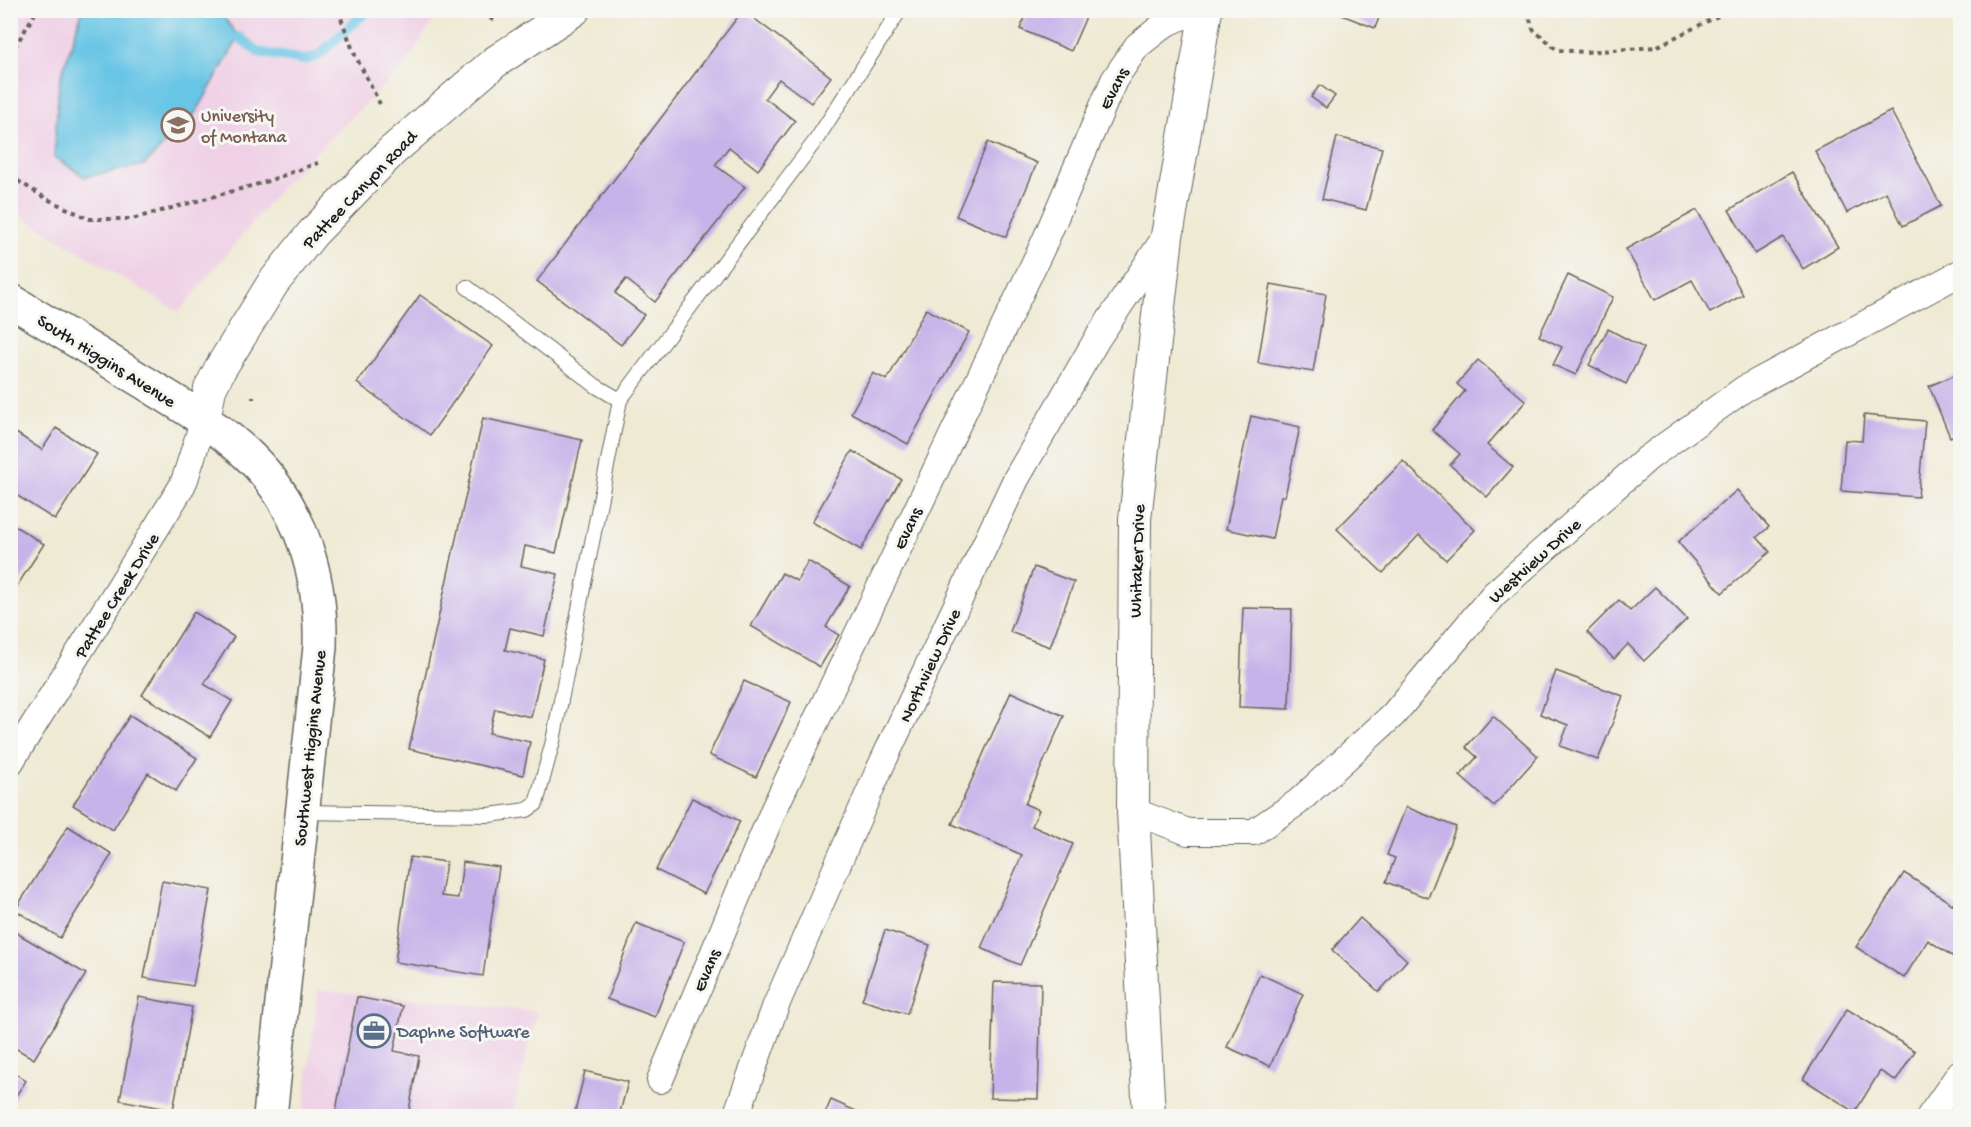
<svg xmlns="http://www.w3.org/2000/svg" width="1971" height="1127" viewBox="0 0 1971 1127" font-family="'Gochi Hand',sans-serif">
<rect width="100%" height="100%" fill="#f6f6f2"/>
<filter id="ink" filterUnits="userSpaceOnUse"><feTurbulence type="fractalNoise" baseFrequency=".0167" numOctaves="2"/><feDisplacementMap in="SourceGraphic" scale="12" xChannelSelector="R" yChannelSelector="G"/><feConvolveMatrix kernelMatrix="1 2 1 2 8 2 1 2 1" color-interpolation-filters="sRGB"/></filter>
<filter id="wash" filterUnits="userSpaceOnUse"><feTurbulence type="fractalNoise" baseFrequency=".008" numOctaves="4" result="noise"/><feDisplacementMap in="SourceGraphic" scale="24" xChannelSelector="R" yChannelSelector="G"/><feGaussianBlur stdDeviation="1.35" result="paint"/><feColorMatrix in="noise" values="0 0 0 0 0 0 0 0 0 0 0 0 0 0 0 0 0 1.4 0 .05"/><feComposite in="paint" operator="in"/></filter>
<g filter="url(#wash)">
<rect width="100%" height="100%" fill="#efead4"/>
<g fill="#efd0e6">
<path d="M10,11H439L405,65L284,184L179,312L11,210Z"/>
<path d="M318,990L537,1011L512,1116H303Z"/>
</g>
<path fill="#67c5e5" stroke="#427080" stroke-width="1.5" d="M84,11H219L239,37L197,111L144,165L85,177L54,157L59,83L81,14Z"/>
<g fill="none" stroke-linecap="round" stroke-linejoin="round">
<path stroke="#67c5e5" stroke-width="10" d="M239,37L258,52L305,60L318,56L368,10"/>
</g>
<g id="blocks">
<g fill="#c7b3e9">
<path d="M743,10L831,77L811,103L779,79L765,98L795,121L758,170L729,147L715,165L745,187L655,302L626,279L615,293L644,315L621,345L537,281Z"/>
<path d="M1028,10H1089L1071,51L1020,29Z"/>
<path d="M1329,10H1382L1375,28Z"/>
<path d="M1320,85L1335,96L1326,108L1311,97Z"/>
<path d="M1891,111L1941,206L1903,226L1886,192L1847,213L1815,151Z"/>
<path d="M1337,137L1382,148L1366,210L1322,199Z"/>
<path d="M988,142L1037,163L1006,237L956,216Z"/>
<path d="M1792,172L1838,247L1803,269L1783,237L1755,254L1729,210Z"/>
<path d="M1697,210L1743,295L1710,313L1692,280L1655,300L1626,249Z"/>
<path d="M1568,275L1613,297L1576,375L1553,365L1562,347L1539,336Z"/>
<path d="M1271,284L1326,294L1313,372L1258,363Z"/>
<path d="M420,295L493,346L430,435L357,383Z"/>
<path d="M926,309L969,332L908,444L851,413L873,373L887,380Z"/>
<path d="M1608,329L1644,348L1626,384L1589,365Z"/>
<path d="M1478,360L1526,401L1487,445L1513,467L1487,497L1450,465L1460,454L1432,430L1465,391L1457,384Z"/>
<path d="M1960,373V433L1950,437L1929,386Z"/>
<path d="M1864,415L1925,421L1918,497L1841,491L1845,440L1862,441Z"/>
<path d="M1251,416L1300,427L1285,496H1281L1272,539L1226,529Z"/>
<path d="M483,418L582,440L556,553L525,546L521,566L558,574L544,636L510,628L505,650L544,659L531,717L495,709L489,733L530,742L523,775L409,749Z"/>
<path d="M56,428L97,454L55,520L10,491V429L42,450Z"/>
<path d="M852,451L901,479L861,550L812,522Z"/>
<path d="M1403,461L1475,530L1446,560L1419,535L1383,573L1337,529Z"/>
<path d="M1737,490L1769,527L1757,537L1770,552L1722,593L1678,542Z"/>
<path d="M10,523L44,544L10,597Z"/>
<path d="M808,561L850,586L826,627L839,635L820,667L751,626L782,573L797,581Z"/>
<path d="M1034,567L1074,582L1050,647L1010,632Z"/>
<path d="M1655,587L1687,619L1644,661L1628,644L1614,659L1587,632L1619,600L1630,611Z"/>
<path d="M1243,608L1292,609L1289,709L1239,707Z"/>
<path d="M194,612L234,637L204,684L232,701L210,737L142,695Z"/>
<path d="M1556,671L1623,696L1598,760L1560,746L1568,725L1540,714Z"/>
<path d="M744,681L791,702L756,777L709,755Z"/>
<path d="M1011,692L1064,716L1025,804L1039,810L1032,826L1073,844L1020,965L981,948L1022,855L952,824Z"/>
<path d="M130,715L197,758L176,791L148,773L113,830L73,805Z"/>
<path d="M1493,716L1538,756L1494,806L1460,776L1477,757L1466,747Z"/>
<path d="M692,798L740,821L704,894L656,870Z"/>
<path d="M1406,807L1456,827L1428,898L1386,882L1395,858L1387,855Z"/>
<path d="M68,826L112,854L60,938L15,910Z"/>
<path d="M410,857L446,862L441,896L458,898L463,862L499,867L483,976L395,962Z"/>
<path d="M1904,873L1960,909V961L1928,940L1904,978L1856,947Z"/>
<path d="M162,881L211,890L193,986L144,978Z"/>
<path d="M1360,918L1407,960L1379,992L1332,950Z"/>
<path d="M636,923L684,942L655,1017L607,999Z"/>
<path d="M10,929L86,974L34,1059L10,1045V994L16,985L10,981Z"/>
<path d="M885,930L930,945L907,1014L862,1000Z"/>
<path d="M1260,974L1303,994L1270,1066L1227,1047Z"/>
<path d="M994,982L1041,983L1038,1099L990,1098Z"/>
<path d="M139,997L192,1007L173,1110L120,1100Z"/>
<path d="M357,997L403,1006L394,1051L419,1056L408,1116H335Z"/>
<path d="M1847,1009L1915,1051L1896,1081L1880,1071L1855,1112L1803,1079Z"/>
<path d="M10,1070L26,1081L10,1104Z"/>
<path d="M585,1071L628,1082L619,1116H574Z"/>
<path d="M831,1100L867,1116H824Z"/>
</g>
</g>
</g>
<g filter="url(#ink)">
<use href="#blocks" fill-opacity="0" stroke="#66645c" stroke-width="1.5"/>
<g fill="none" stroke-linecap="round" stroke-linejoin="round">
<g stroke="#66645c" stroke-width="16">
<g id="service">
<path d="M467,287L596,386L620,400"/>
<path d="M302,812L489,815L527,810L536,804L553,741L620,400L816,140L900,10"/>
</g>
</g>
<g stroke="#66645c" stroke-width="28">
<g id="minor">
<path d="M10,763L181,488L185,479L204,419"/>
<path d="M1133,811L1188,832H1254L1298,802L1393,715L1494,594L1648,458L1744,389L1960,273"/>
<path d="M660,1080L774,809L1045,241L1114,80L1137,46L1165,24L1197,10"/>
<path d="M736,1116L776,1005L879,770L1016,479L1097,339L1166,236"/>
<path d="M1930,1116L1960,1073"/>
</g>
</g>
<g stroke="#66645c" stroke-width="34">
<g id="tertiary">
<path d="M204,419L210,389L220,369L273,283L312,234L392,151L495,62L574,10"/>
<path d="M1149,1116L1133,811L1135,519L1167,236L1206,10"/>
</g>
</g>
<g stroke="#66645c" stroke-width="36">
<path id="secondary" d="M10,300C54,327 98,354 142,381C179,404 218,426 250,457C301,506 322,577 320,647L270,1116"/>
</g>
<g stroke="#66645c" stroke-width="4" stroke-dasharray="4.5 4.5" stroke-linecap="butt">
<path d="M338,10L354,53L380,104"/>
<path d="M474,10L497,22"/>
<path d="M1527,10L1533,29L1557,50L1585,52L1656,47L1730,10"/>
<path d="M10,55L37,10"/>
<path d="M10,176L47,199L89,219H132L262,183L318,163"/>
<path d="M253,399V397"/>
</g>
<use href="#service" stroke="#fff" stroke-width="14"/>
<use href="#minor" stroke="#fff" stroke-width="26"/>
<use href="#tertiary" stroke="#fff" stroke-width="32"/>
<use href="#secondary" stroke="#fff" stroke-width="33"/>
</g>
</g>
<defs>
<g id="university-ring" transform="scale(1.725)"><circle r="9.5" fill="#f6f6f2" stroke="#8d6e63" stroke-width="1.5"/><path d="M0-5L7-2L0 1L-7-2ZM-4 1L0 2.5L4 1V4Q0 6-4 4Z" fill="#8d6e63"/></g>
<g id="office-ring" transform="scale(1.725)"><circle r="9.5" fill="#f6f6f2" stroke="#5c6f8a" stroke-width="1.5"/><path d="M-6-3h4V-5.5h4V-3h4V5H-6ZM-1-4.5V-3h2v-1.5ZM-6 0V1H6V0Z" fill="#5c6f8a"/></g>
</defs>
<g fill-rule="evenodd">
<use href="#university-ring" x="178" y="125"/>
<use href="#office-ring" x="374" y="1031"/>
</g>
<g text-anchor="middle" stroke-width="6" stroke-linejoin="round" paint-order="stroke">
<g font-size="18" fill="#1c1c1c" stroke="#f6f6f2">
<text transform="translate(1113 88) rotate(-63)" y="6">Evans</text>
<text transform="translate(359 189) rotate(-46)" y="6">Pattee Canyon Road</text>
<text transform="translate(107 360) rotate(32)" y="6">South Higgins Avenue</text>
<text transform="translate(907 528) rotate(-65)" y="6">Evans</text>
<text transform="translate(1534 560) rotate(-42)" y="6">Westview Drive</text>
<text transform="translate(1136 561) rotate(-88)" y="6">Whitaker Drive</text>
<text transform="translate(116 595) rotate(-58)" y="6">Pattee Creek Drive</text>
<text transform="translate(929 665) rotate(-65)" y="6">Northview Drive</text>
<text transform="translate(309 748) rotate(-84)" y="6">Southwest Higgins Avenue</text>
<text transform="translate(706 970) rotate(-67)" y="6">Evans</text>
</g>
<g font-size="18" fill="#785e54" stroke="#f6f6f2" text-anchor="start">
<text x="201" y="121">University<tspan x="201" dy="21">of Montana</tspan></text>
</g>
<g font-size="18" fill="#4e5e75" stroke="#f6f6f2" text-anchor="start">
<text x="397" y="1037">Daphne Software</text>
</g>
</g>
<rect width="1971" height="1127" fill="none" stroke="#f6f6f2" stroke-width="36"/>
</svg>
